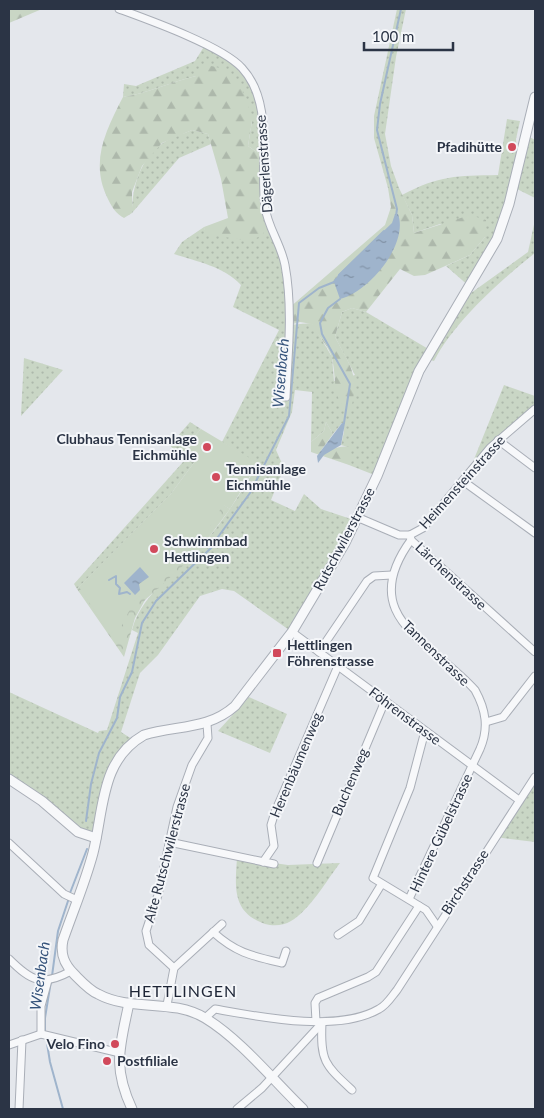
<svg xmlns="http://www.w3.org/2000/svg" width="544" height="1118" viewBox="0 0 544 1118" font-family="Lato,sans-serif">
<defs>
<pattern id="grass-dots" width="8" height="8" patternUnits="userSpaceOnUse" patternTransform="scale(1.25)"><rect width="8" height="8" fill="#c9d6c5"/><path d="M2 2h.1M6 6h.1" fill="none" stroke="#adb8ab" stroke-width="1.8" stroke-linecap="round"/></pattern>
<pattern id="forest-firs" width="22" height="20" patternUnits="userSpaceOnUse" patternTransform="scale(1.25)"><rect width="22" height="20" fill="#c9d6c5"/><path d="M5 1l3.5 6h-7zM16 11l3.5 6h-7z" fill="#adb8ab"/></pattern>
<pattern id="park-crowns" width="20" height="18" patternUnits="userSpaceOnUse" patternTransform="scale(1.25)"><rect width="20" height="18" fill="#c9d6c5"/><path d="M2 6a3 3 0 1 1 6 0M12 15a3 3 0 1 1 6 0" fill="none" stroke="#adb8ab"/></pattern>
<pattern id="water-ripples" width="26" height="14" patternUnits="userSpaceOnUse" patternTransform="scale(1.25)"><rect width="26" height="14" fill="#9fb4cc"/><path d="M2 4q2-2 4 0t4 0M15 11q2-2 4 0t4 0" fill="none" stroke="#8293a7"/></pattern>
</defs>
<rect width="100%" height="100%" fill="#e4e7ec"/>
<g fill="url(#grass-dots)">
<path d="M397,9H406L396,57L385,134L391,166L399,188H388L374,138V116Z"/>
<path d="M205,45L242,68L259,102L264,157L248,146L252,121L196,76C171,82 148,93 123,97L124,84L136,86L195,61Z"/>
<path d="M507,119L520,121L516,139L517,152L526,135L535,140V198L513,187L509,204L470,287L446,266L470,255L485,237L440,224L414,233L412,215L402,195C440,175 456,176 498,175Z"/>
<path d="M192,130L208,134L211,144L179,158L132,213C132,187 140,159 163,143C171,137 183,134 192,130Z"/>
<path d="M535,220V253C500,281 455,321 434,361L426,359L377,476L349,465L348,447L341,445L344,432L342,423L333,434L326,422L324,431L311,442L312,392L295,390L292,412L276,450L284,468L271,500L295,511L304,494L321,509L357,521L292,632L234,591L222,589L200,596L158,655L140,673L121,732L135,741L118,757L96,838L88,836L9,779V692L98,733L99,731L107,730L138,633L132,630C143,589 184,569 209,537C228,514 243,489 258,464L222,442L279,330L233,307L241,285C223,266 198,262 174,254L182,242L204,227L206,234L269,225L280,249L289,325L312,323L332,357L334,381L355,375L335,337L342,312L352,308L366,312L430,350L466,293H471L528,252Z"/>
<path d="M24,358L63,370L21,416V415Z"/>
<path d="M504,385L535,396V409L498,440L468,474Z"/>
<path d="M190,422L201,429L184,448L196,460L170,495L77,589L74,584L183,462L170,445Z"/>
<path d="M249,697L287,714L270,753L218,731Z"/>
<path d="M535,777V842L495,837Z"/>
<path d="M237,858L288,865L340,863C327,880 309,911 291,921C283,926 273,926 265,924C232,912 235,888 237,858Z"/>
</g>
<g fill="url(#forest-firs)">
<path d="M9,9H42L9,23Z"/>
<path d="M203,64L228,70L237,80L247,100L252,121L248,146L264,157L269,225L262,235L251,241L205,234L204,227L228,218L221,179L208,134L192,130L162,143L142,166L132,192V213L124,218C116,214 111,206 107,197C90,161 106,130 123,97C148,93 171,82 196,76Z"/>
<path d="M388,188H399L412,215L414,233L470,215L486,220L485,237L470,255L425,275L414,276L400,269L366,312L352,308L342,312L335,337C352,369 360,376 350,413C331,398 337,379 332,358C329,346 317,335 312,324L300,322L289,325V308L385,225L391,207Z"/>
<path d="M326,422L333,434L320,452C331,451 339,445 349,447V465L311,452V442L324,431Z"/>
</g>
<path fill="url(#park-crowns)" d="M202,491L230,509L209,537L186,563L145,600L135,618L124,657L77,589L170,495Z"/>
<path fill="#c9d6c5" d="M201,429L258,463L230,509L223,505L205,535L178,564L134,601L119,631H114L110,634L79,587L170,495L196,460L184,448Z"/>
<g fill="url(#water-ripples)">
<path d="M395,214H398C409,244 369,292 340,299L334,282L338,275L392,223Z"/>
<path d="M342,423H345L341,445L324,455L318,463L317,456Z"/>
<path d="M140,567L149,577L139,584L140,590L135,595L124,583Z"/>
</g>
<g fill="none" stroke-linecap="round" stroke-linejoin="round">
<g stroke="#9fb4cc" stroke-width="2">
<path d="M396,216L397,209L377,130L380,104L401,9"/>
<path d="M339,275L384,231"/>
<path d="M340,299L328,308L320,323L322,334L350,384L344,423"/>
<path d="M109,580L116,576V584L120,588L119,594L127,592L130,594"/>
<path d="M86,821L91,784L99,753L117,718L120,697L132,672L142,623L156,601L213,546L218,537L250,493L289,416L299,303L319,288L334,282L336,279"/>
<path d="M70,893L87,849"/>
<path d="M52,976L58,931L69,898"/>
<path d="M45,1033V1018L51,981"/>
<path d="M46,1037L50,1062L63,1109"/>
</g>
<g stroke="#a9aeb7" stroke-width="9">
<g id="minor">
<path d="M119,9C149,20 222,46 242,68C275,104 259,163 265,207C268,228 281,244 285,265C293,308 288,354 286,397"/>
<path d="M498,440L535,468"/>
<path d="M463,481L535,533"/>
<path d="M359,518L399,535H410L411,540L535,652"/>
<path d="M410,535L423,528L490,448L535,409"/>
<path d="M292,632L519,800"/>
<path d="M319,652L367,581L374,576L392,575"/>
<path d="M486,722L503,717L535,676"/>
<path d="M425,731L410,788L373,878L426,910L437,926"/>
<path d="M169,842L274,864"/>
<path d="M9,843L64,894L77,900"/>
<path d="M263,862L274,846L271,825L275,812L338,666"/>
<path d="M317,863L385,701"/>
<path d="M409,899L480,749C489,728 486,710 475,690C431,641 355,617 411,540"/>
<path d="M213,932C236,953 252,956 282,963L286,951"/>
<path d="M338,935L359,921L381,885"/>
<path d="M9,959C31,981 42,987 71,971"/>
<path d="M174,968L222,924"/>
<path d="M167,1005L174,968L149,945L146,931L158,895L177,807L192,765L208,738L207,724"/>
<path d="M205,1018L215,1009C260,1017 338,1033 379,1009C387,1005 392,996 397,990L535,777"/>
<path d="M316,1021L315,1003L318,998L368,977L376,972L419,906"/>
<path d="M322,1023C320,1061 325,1065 352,1090"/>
<path d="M41,1034V1006L48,980"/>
<path d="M9,1045L41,1034L120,1053"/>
<path d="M19,1109L22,1040"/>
<path d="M237,1109L262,1088L322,1023"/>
</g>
</g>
<g stroke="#a9aeb7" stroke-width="11">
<g id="tertiary">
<path d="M9,779L42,801L78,832L96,838"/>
<path d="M129,1003C120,1047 112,1066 132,1109"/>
<path d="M303,1109C274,1081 240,1039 205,1018C172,998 131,1012 98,994C89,990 81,981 74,974C64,964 60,954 63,940C73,911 85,883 93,853C104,810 100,760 144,735C177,725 208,730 235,706L292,632L345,543L377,476L419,371L497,239L509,204L535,97"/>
</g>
</g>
<use href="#minor" stroke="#f7f8fa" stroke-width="7"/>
<use href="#tertiary" stroke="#f7f8fa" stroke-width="9"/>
</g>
<g fill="#d1495b" stroke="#f4f6f9" stroke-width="2">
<circle cx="512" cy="147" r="5"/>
<circle cx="207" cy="447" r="5"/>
<circle cx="216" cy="477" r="5"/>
<circle cx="154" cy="549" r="5"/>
<rect x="272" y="648" width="10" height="10" rx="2.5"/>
<circle cx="115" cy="1044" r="5"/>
<circle cx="107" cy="1061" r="5"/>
</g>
<g text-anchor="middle" stroke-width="4" stroke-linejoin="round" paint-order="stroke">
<g font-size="14" font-weight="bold" fill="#2b3445" stroke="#f4f6f9" text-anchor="start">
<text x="502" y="152" text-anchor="end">Pfadihütte</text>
<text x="197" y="444" text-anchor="end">Clubhaus Tennisanlage<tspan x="197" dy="16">Eichmühle</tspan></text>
<text x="226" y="474">Tennisanlage<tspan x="226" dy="16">Eichmühle</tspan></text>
<text x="164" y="546">Schwimmbad<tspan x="164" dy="16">Hettlingen</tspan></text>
<text x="287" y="650">Hettlingen<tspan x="287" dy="16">Föhrenstrasse</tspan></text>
<text x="105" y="1049" text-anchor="end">Velo Fino</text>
<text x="117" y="1066">Postfiliale</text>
</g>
<g font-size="14" fill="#2b3445" stroke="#f4f6f9">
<text transform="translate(264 164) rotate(-94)" y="5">Dägerlenstrasse</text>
<text transform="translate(462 482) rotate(-48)" y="5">Heimensteinstrasse</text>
<text transform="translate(344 539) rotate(-62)" y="5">Rutschwilerstrasse</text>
<text transform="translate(451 576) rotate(43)" y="5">Lärchenstrasse</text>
<text transform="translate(436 653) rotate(44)" y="5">Tannenstrasse</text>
<text transform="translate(405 716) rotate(37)" y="5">Föhrenstrasse</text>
<text transform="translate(296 765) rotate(-67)" y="5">Herenbäumenweg</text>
<text transform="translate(350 782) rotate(-67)" y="5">Buchenweg</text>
<text transform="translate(441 833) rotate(-65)" y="5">Hintere Gübelstrasse</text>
<text transform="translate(167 853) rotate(-75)" y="5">Alte Rutschwilerstrasse</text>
<text transform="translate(465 882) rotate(-57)" y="5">Birchstrasse</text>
</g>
<g font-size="15" font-style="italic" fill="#34527a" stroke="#f4f6f9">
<text transform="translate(281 373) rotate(-85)" y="5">Wisenbach</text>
<text transform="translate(40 976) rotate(-82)" y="5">Wisenbach</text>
</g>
<g font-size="16" letter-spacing="1" fill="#1d2536" stroke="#f4f6f9">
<text x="183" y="997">HETTLINGEN</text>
</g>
</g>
<rect width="544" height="1118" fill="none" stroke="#2b3445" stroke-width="20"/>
<path d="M364 42v8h89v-8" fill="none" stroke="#2b3445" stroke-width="2.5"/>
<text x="372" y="42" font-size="15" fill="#2b3445" stroke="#f4f6f9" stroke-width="4" paint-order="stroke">100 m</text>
</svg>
